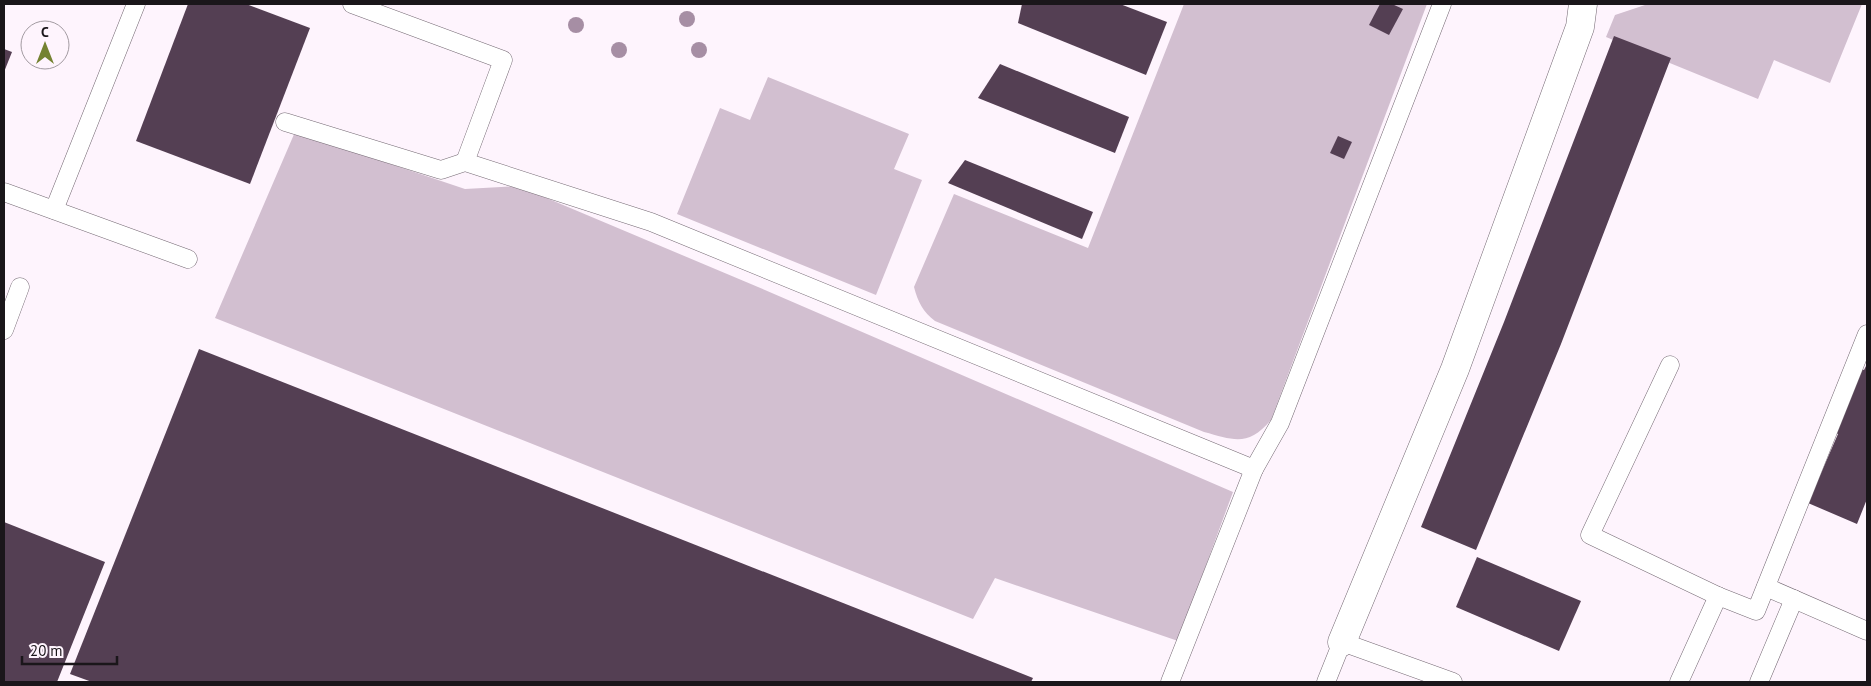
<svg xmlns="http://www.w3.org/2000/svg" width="1871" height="686" viewBox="0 0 1871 686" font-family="'PT Sans',sans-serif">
<rect width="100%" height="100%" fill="#fef4fd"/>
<g fill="#d2bfd0">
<path d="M1184,4H1427L1271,420C1248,447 1234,440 1204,432L935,321C923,312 918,302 914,287L954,194L1088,248Z"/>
<path d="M1648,4H1862L1830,83L1774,60L1758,99L1606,37L1615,15Z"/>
<path d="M768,77L909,134L894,169L922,180L876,295L677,214L720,108L750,120Z"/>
<path d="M295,132L465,189L518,186L758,287L1233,492L1178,641L995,578L973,619L215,318Z"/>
</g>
<g fill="#543f53">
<path d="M188,4H246L310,28L250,184L136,141Z"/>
<path d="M1022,4H1120L1167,22L1146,75L1018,23Z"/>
<path d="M1380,4H1392L1403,9L1389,35L1369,25Z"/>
<path d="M1614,36L1671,58L1561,344L1476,550L1421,527L1504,322Z"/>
<path d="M4,49L12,52L4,72Z"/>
<path d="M1000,64L1129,117L1115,153L978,98Z"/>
<path d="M1338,136L1352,142L1344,159L1330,153Z"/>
<path d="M965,160L1093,212L1082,239L948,183Z"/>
<path d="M199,349L1033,678L1031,682H92L70,674Z"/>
<path d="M1867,364V499L1857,524L1808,503L1838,434L1833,431L1859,368L1864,370Z"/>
<path d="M4,522L105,562L57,682H4Z"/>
<path d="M1477,557L1581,601L1559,651L1456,607Z"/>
</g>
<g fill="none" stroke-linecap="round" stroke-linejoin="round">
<g stroke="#756a74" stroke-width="19">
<g id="service">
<path d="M352,4L503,60L465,162"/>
<path d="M285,122L441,170L465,162L651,222L1254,469L1280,423L1442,4"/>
<path d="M4,192L188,259"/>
<path d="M54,210L136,4"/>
<path d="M4,330L20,287"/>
<path d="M1670,365L1590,535L1718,596L1756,611L1867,334"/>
<path d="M1766,587L1867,631"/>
<path d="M1170,682L1254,469"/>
<path d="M1326,682L1342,642L1453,682"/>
<path d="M1679,682L1718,596"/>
<path d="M1759,682L1794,599"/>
</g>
</g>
<g stroke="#756a74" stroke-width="29">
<path id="minor" d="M1342,642L1455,369L1580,27L1583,4"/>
</g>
<use href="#service" stroke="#fff" stroke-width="18"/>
<use href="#minor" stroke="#fff" stroke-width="28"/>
</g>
<g fill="#a68ea4">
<circle cx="687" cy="19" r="8"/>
<circle cx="576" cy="25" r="8"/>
<circle cx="619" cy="50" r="8"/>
<circle cx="699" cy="50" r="8"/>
</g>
<rect width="1871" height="686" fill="none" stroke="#1a161a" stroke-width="10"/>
<g transform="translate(45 45)"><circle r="24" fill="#fef4fd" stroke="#a39ba2"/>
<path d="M0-4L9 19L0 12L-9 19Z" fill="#748231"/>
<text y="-8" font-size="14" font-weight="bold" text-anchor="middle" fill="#1a161a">С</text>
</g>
<path d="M22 656v8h95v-8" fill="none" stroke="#1a161a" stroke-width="2.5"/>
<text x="30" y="656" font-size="15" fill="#1a161a" stroke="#fef4fd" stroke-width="4" paint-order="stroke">20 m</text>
</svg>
